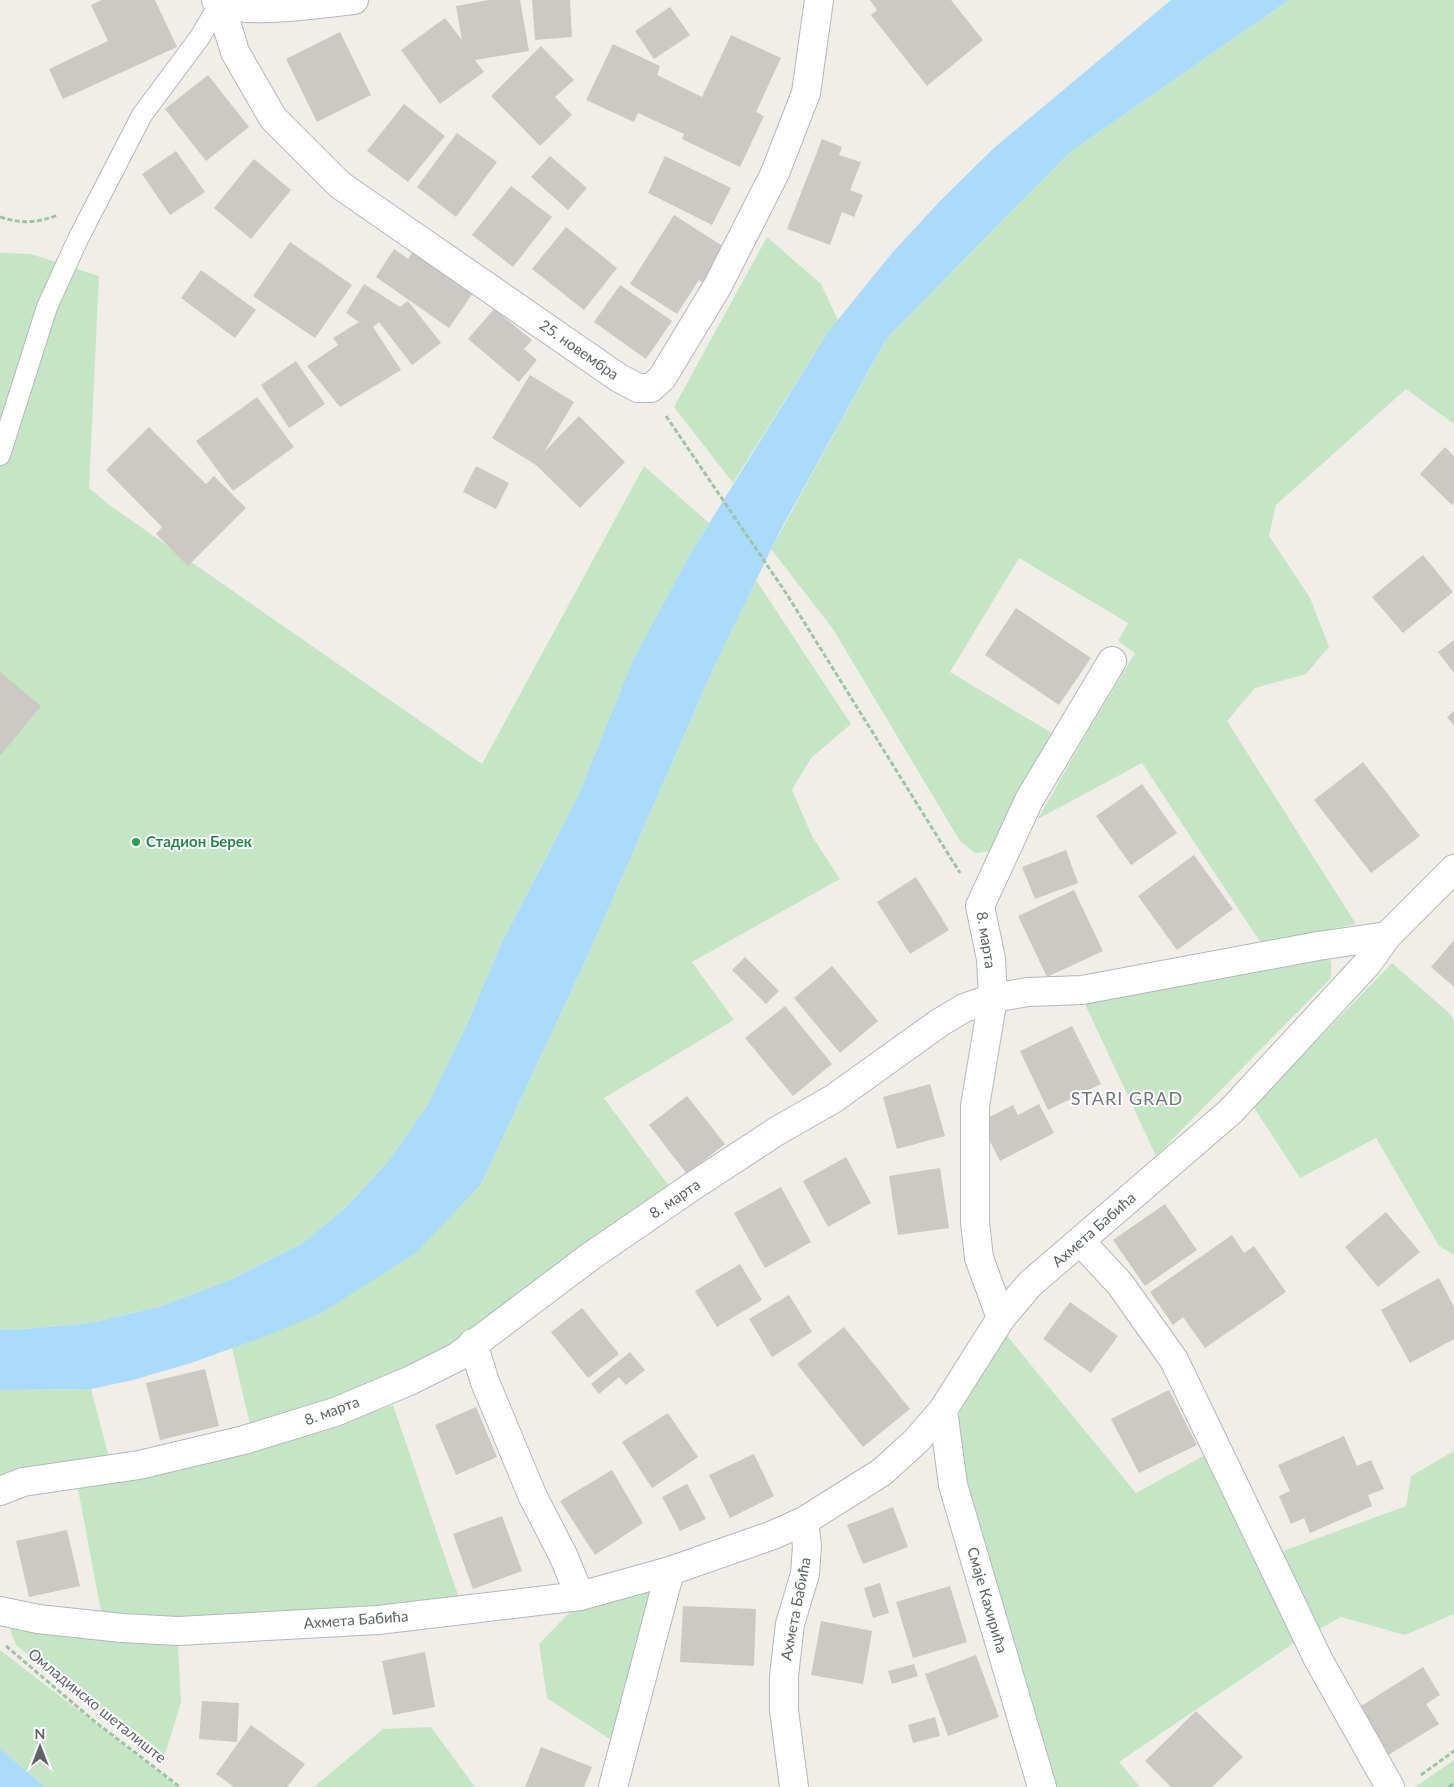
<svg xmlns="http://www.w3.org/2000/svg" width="1454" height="1787" viewBox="0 0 1454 1787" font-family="Lato,sans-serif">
<rect width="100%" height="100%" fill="#f0eee7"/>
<g fill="#c5e6c5">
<path d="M1289,0H1454V424L1406,389L1276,505L1269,536L1310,598L1329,647L1306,674L1255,688L1227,721L1356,924L1261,943L1142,763L1038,819L1088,731L1135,653L1118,641L1128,623L1019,558L950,672L1060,738L993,851L975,853L960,841L833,629L771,549L886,339L1070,152Z"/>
<path d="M767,237L821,284L838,320L828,332L733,483L674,407Z"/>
<path d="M0,253L31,254L99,276L89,488L112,507L482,764L644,466L709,523L690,554L633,660L579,794L501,944L467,1024L427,1106L387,1163L345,1208L303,1243L230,1280L161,1306L91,1323L12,1330L0,1329Z"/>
<path d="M756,580L851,724L811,758L792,790L812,836L840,879L692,962L734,1020L604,1098L672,1190L607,1227L569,1258L445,1349L310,1408L251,1429L232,1348L284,1328L481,1184L588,955L713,669Z"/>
<path d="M1320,957L1331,961V978L1156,1156L1084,1002Z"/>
<path d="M1392,963L1449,1013L1454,1020V1255L1439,1246L1376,1138L1300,1178L1253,1106Z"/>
<path d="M1004,1332L1136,1493L1229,1442L1283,1551L1406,1506L1411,1476L1454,1451V1614L1405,1635L1341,1617L1294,1643L1119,1762L1140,1787H1057L975,1523L954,1436L960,1411Z"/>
<path d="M91,1389L110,1461L21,1467L0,1476V1390Z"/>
<path d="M393,1405L459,1598L397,1608L167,1621L102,1617L78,1489L255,1451Z"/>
<path d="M649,1590L654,1599L616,1743L547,1698L539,1644L573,1609Z"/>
<path d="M19,1624L178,1645L181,1703L163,1760L16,1645L10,1630Z"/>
<path d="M0,1650L178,1787H45L0,1749Z"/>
<path d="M431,1727L475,1787H314L383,1729Z"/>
<path d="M1454,1760V1787H1415Z"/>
</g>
<g fill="#aadbfd">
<path d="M1171,0H1289L1070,152L886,339L781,529L713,669L588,955L481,1184L416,1253L321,1313L266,1336L191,1363L133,1380L91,1389L0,1390V1329L12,1330L91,1323L161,1306L230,1280L303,1243L345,1208L387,1163L427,1106L467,1024L501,944L579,794L633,660L690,554L828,332L892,253L941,200L995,147Z"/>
<path d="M0,1749L6,1754L45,1787H0Z"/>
</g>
<g fill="#ccc9c4">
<path d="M102,0H155L177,47L63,99L49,69L108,41L91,5Z"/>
<path d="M489,0H520L529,51L475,60L484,72L440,104L401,50L445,18L462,40L456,6Z"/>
<path d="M532,0H570L572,37L535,40Z"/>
<path d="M870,0H951L983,40L927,86L871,15L877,10Z"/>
<path d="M670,7L690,35L654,59L635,31Z"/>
<path d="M340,32L371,95L317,122L286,59Z"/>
<path d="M731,35L781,58L756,112L764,116L740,167L682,139L684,134L638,113L634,122L586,100L613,44L660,66L657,75L702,97Z"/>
<path d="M541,46L574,80L555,97L572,115L540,146L491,96Z"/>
<path d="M208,75L249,127L206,161L165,109Z"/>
<path d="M404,104L445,136L408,182L367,151Z"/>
<path d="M457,133L497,162L456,217L417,187Z"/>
<path d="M822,139L842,147L839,155L861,162L850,190L863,195L854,217L842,212L830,245L787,229Z"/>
<path d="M176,151L205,192L170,215L142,174Z"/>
<path d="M550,156L587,188L568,210L531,177Z"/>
<path d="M665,156L731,188L712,225L648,193Z"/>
<path d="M254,159L291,190L251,239L214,208Z"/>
<path d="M511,186L552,217L513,267L472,235Z"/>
<path d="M674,215L729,250L706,285L699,280L677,314L630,284Z"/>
<path d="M566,227L617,268L584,310L532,269Z"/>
<path d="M290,242L352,285L315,338L253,296Z"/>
<path d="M417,245L477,287L449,328L376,277L394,249L408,259Z"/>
<path d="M201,270L256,310L235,338L181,298Z"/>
<path d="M364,284L400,307L408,301L441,343L412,365L379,322L373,327L401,370L340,407L307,366L338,345L333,338L359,322L346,313Z"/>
<path d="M620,285L672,321L646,359L594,322Z"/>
<path d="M494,309L532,340L524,349L537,360L519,382L468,339Z"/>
<path d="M296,361L325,404L289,428L261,385Z"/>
<path d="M530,375L574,402L544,452L579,416L625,462L580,508L536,465L492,438Z"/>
<path d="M257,397L294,447L233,491L196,441Z"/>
<path d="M149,427L206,484L214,476L246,508L188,566L156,534L162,527L106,470Z"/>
<path d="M1445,447L1454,456V503L1452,505L1420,474Z"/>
<path d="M476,466L509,483L496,509L463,492Z"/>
<path d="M1423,555L1453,592L1403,633L1372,597Z"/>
<path d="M1016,608L1091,658L1059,705L985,655Z"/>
<path d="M1454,640V673L1438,652Z"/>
<path d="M0,672L41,706L0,756Z"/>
<path d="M1454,711V726L1447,717Z"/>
<path d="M1363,762L1420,836L1371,873L1314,800Z"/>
<path d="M1142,784L1177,833L1131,865L1096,816Z"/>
<path d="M1066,850L1078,883L1035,899L1022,867Z"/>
<path d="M1194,855L1233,909L1177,950L1138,896Z"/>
<path d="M916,877L949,930L910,954L877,902Z"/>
<path d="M1074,890L1103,951L1047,977L1018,916Z"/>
<path d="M1454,940V987L1431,967Z"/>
<path d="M745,957L779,991L766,1004L732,970Z"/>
<path d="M832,966L878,1021L840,1053L794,998Z"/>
<path d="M785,1006L832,1064L793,1096L745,1038Z"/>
<path d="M1072,1026L1101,1084L1048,1110L1020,1051Z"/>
<path d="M930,1084L945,1136L897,1149L883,1097Z"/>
<path d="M687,1096L725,1144L687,1174L649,1125Z"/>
<path d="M1039,1104L1054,1133L1000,1161L980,1122L1013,1105L1018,1115Z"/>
<path d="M846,1157L871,1203L828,1227L803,1181Z"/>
<path d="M940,1168L949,1228L898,1235L889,1176Z"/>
<path d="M781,1187L811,1242L765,1268L734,1213Z"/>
<path d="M1165,1204L1197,1250L1145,1286L1113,1240Z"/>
<path d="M1386,1212L1420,1252L1378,1287L1345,1247Z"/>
<path d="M1232,1235L1244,1253L1254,1246L1286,1292L1205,1348L1183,1317L1173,1325L1150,1292Z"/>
<path d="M740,1264L762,1300L717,1327L695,1291Z"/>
<path d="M1439,1278L1454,1307V1339L1410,1363L1381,1310Z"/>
<path d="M789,1295L812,1332L772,1357L749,1319Z"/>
<path d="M1070,1302L1118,1336L1091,1373L1043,1339Z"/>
<path d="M582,1308L619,1354L588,1378L551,1332Z"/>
<path d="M844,1327L910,1409L863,1447L797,1364Z"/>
<path d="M630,1352L645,1370L626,1385L619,1377L599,1394L591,1384Z"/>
<path d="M205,1369L219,1426L160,1440L146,1383Z"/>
<path d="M1169,1390L1197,1445L1139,1473L1111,1419Z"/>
<path d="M476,1407L497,1457L456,1475L435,1425Z"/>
<path d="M668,1413L698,1457L652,1488L622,1442Z"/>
<path d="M1344,1436L1357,1466L1371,1460L1384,1489L1368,1495L1372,1506L1310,1533L1304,1518L1291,1524L1279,1496L1290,1491L1278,1465Z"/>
<path d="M754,1454L774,1496L730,1518L709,1475Z"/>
<path d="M612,1470L643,1523L595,1555L560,1501Z"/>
<path d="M687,1484L706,1519L680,1531L662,1497Z"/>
<path d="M893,1507L908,1547L863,1564L847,1525Z"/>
<path d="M502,1516L522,1571L473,1589L453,1534Z"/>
<path d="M67,1530L80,1586L29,1597L16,1541Z"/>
<path d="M880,1583L889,1613L873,1618L864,1588Z"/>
<path d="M950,1586L967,1642L913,1658L896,1602Z"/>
<path d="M683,1606L756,1609L754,1666L680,1662Z"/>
<path d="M821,1621L872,1631L863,1684L811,1675Z"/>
<path d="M425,1652L435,1707L393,1715L382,1661Z"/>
<path d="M976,1655L999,1717L948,1736L925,1674Z"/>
<path d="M914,1664L918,1676L892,1684L888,1671Z"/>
<path d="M1423,1667L1440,1695L1426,1704L1439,1724L1385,1757L1355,1710Z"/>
<path d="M202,1701L239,1703L237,1742L199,1739Z"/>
<path d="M1196,1711L1243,1757L1212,1787H1171L1145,1761Z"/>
<path d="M935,1717L940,1736L913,1743L908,1725Z"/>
<path d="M251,1725L305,1764L287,1787H234L216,1774Z"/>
<path d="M541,1747L592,1767L584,1787H525Z"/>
</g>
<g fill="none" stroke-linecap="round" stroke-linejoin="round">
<g stroke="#b4b7bb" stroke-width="22">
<path id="lane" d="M0,455L47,307L78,239L142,115L200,37L220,3"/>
</g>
<g stroke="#b4b7bb" stroke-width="30">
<g id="street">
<path d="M216,0C236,17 326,3 354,0"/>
<path d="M220,3L235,52L273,118L340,185L619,378L638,388H651L662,378L717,287L775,173L806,93L819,0"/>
<path d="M1081,1242L1120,1284L1174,1360L1318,1659L1390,1787"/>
<path d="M1001,1318L979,1258L975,1222V1106L993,998L1028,992L1082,990L1318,946L1387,936"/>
<path d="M473,1343L485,1382L533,1497L563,1555L580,1596"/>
<path d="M943,1410L953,1485L1042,1787"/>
<path d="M0,1491L23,1482L139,1465L244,1440L335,1412L409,1381L457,1357L591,1256L690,1188L777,1131L833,1099L939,1023L964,1008L993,998L991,959L980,906L1029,800L1112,661"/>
<path d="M0,1611L38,1619L122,1628L178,1631L378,1620L580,1596L670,1571L773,1535L804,1521L882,1472L916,1441L943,1410L1001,1318L1030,1284L1231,1111L1367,964L1387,936L1454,869"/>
<path d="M613,1787L670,1571"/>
<path d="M794,1787L784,1710V1676L790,1624L805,1574L807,1546L804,1521"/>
</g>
</g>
<g stroke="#9cc5a7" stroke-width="3" stroke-dasharray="5 2.5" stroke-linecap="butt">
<path d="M0,217C22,224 37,223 58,215"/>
<path d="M666,416L786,593L960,873"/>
<path d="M6,1646L94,1721L180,1787"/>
<path d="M1421,1775L1454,1751"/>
<path d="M1449,1787L1454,1783"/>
</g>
<use href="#lane" stroke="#fff" stroke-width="20"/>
<use href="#street" stroke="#fff" stroke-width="28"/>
</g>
<circle fill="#2e9e5b" stroke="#fff" stroke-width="2" cx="136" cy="842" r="5"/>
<g text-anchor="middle" stroke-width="4" stroke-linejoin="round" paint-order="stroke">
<g font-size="15" fill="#5e6267" stroke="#fff">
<text transform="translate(579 350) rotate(35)" y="5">25. новембра</text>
<text transform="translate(986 940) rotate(81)" y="5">8. марта</text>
<text transform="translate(675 1199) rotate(-34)" y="5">8. марта</text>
<text transform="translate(1094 1230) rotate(-41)" y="5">Ахмета Бабића</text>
<text transform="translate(332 1411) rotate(-20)" y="5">8. марта</text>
<text transform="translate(987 1600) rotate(74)" y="5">Смaје Кахирића</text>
<text transform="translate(796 1609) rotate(-79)" y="5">Ахмета Бабића</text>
<text transform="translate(356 1620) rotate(-4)" y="5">Ахмета Бабића</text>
<text transform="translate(97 1706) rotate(39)" y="5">Омладинскo шеталиште</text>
</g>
<g font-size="15" font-weight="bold" fill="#27864d" stroke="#fff" text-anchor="start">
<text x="146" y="847">Стадион Берек</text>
</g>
<g font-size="18" letter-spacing="1" fill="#6f7479" stroke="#fff">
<text x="1127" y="1105">STARI GRAD</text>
</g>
</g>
<g transform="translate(40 1747)" stroke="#ffffff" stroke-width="4" paint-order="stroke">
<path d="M0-4L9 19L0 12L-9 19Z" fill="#5e6267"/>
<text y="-8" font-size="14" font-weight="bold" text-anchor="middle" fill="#5e6267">N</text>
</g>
</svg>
